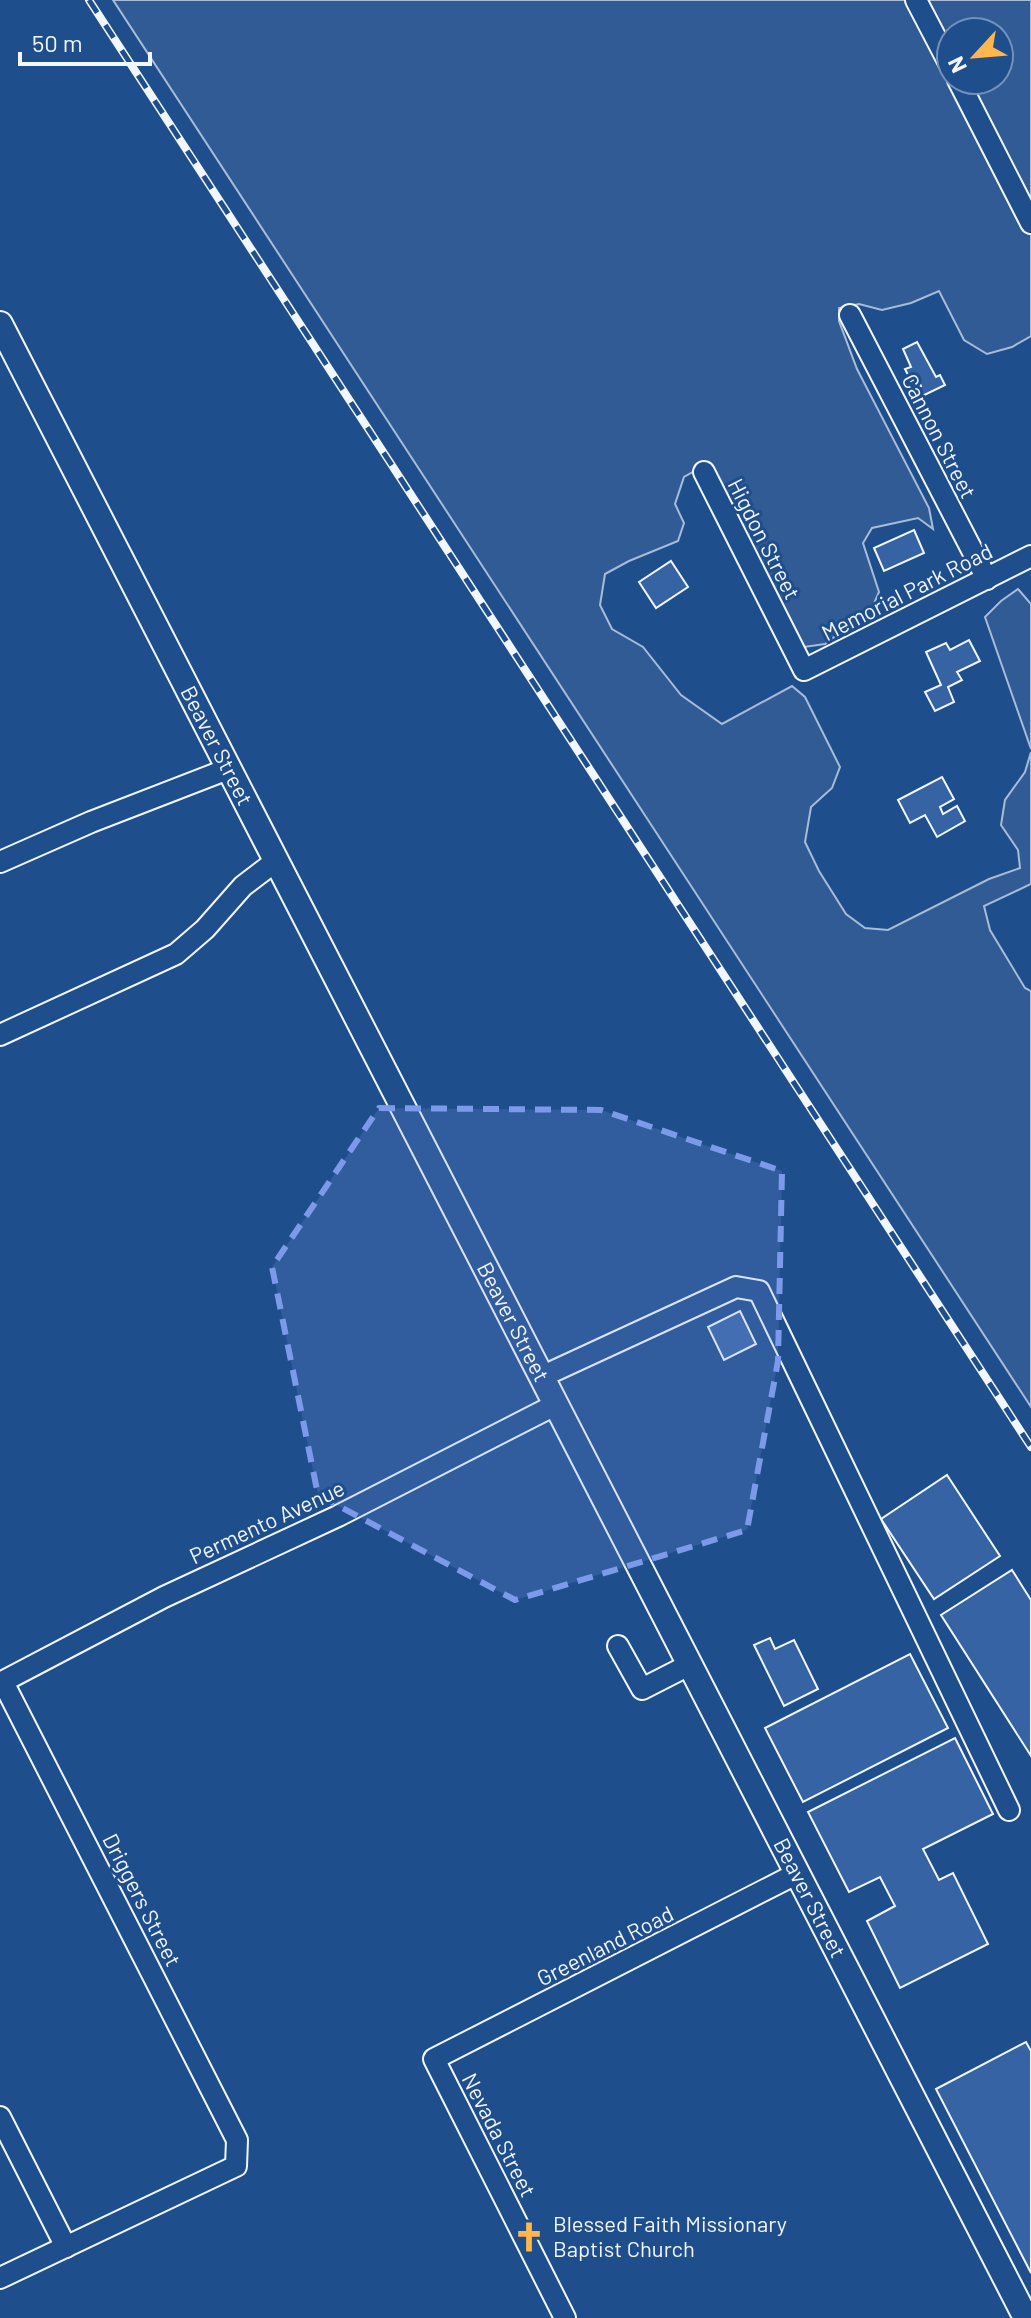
<svg xmlns="http://www.w3.org/2000/svg" width="1031" height="2318" viewBox="0 0 1031 2318" font-family="Barlow,sans-serif">
<rect width="100%" height="100%" fill="#1f4e8c"/>
<g fill="#305b95" stroke="#a8bbd7" stroke-width="2" fill-rule="evenodd">
<path d="M113,0H1031V336L1012,347L987,354L964,340L939,291L911,303L882,310L859,304L839,308V321L857,369L929,508L933,529L918,518L872,528L863,543L879,592L872,608L825,644L797,648L709,463L684,477L675,504L684,523L678,541L629,561L605,574L600,605L612,629L643,647L681,695L722,724L792,686L805,697L840,767L832,788L811,807L805,842L819,871L846,914L865,928L888,930L989,879L1020,868L1018,850L1001,825L1005,800L1025,772L1031,752V884L984,906L990,930L1025,988L1031,991V1407ZM951,32H999V80H951Z"/>
<path d="M1018,589L1031,604V749L985,617L1001,601Z"/>
</g>
<g fill="#3563a3" stroke="#f2f6ff" stroke-width="2">
<path d="M917,342L936,377L940,375L945,385L912,401L908,393L921,386L917,378L911,381L905,369L911,367L903,349Z"/>
<path d="M914,530L924,553L884,571L874,548Z"/>
<path d="M671,561L688,587L656,608L639,582Z"/>
<path d="M969,640L980,661L957,672L962,680L948,687L954,702L935,711L925,692L941,685L926,652L946,643L950,650Z"/>
<path d="M942,777L954,799L940,807L943,814L957,806L965,821L937,837L925,815L910,823L898,800Z"/>
<path d="M740,1311L756,1344L724,1360L708,1327Z"/>
<path d="M947,1475L1000,1556L934,1599L881,1519Z"/>
<path d="M1012,1570L1031,1600V1756L941,1615Z"/>
<path d="M770,1638L775,1649L794,1640L818,1689L784,1706L754,1645Z"/>
<path d="M910,1654L948,1728L803,1802L765,1728Z"/>
<path d="M955,1738L993,1814L923,1849L939,1880L953,1873L988,1944L900,1988L867,1921L895,1906L880,1877L849,1892L808,1812Z"/>
<path d="M1026,2042L1031,2051V2273L936,2089Z"/>
</g>
<g fill="none" stroke-linecap="round" stroke-linejoin="round">
<g stroke="#f2f6ff" stroke-width="24">
<g id="minor">
<path d="M916,0L951,67"/>
<path d="M958,80L1031,223"/>
<path d="M850,315L987,579"/>
<path d="M704,472L804,670L1031,556"/>
<path d="M0,862L91,822L228,769"/>
<path d="M0,1035L176,954L205,929L243,886L276,861"/>
<path d="M541,1377L736,1287L759,1291L1009,1810"/>
<path d="M618,1646L642,1689L689,1665"/>
<path d="M0,1683L164,1597L338,1516L555,1405"/>
<path d="M0,2117L66,2247"/>
<path d="M0,2278L236,2166L237,2140L3,1682"/>
<path d="M565,2318L434,2059L796,1874"/>
</g>
</g>
<g stroke="#f2f6ff" stroke-width="28">
<g id="major">
<path id="s1" d="M0,324L1026,2318"/>
</g>
</g>
<use href="#minor" stroke="#1f4e8c" stroke-width="20"/>
<use href="#major" stroke="#1f4e8c" stroke-width="24"/>
<g stroke="#f2f6ff" stroke-width="8">
<path id="rail" d="M89,0L1031,1447"/>
</g>
<use href="#rail" stroke="#1f4e8c" stroke-width="5" stroke-dasharray="15" stroke-linecap="butt"/>
</g>
<path fill="#7d9aea" fill-opacity="0.2" stroke="#7d9aea" stroke-width="6" stroke-dasharray="16 10" stroke-linejoin="round" d="M379,1108L601,1110L782,1171L778,1361L747,1530L515,1600L318,1495L272,1267Z"/>
<defs>
<g id="church-bare" transform="scale(2.4)"><path d="M-1.2-6h2.4v3.5h3.3v2.4h-3.3V6h-2.4V-.1h-3.3v-2.4h3.3Z" fill="#ffb74d" stroke="#1f4e8c" stroke-width="2.5" paint-order="stroke"/></g>
</defs>
<g fill-rule="evenodd">
<use href="#church-bare" x="529" y="2237"/>
</g>
<g text-anchor="middle" stroke-width="6" stroke-linejoin="round" paint-order="stroke">
<g font-size="22" fill="#f2f6ff" stroke="#1f4e8c">
<text transform="translate(939 436) rotate(63)" y="8">Cannon Street</text>
<text transform="translate(764 539) rotate(63)" y="8">Higdon Street</text>
<text transform="translate(907 592) rotate(-27)" y="8">Memorial Park Road</text>
<text dy="8" stroke="none"><textPath href="#s1" startOffset="474">Beaver Street</textPath></text>
<text dy="8" stroke="none"><textPath href="#s1" startOffset="1122">Beaver Street</textPath></text>
<text transform="translate(267 1522) rotate(-25)" y="8">Permento Avenue</text>
<text dy="8" stroke="none"><textPath href="#s1" startOffset="1770">Beaver Street</textPath></text>
<text transform="translate(142 1900) rotate(63)" y="8">Driggers Street</text>
<text transform="translate(605 1946) rotate(-27)" y="8">Greenland Road</text>
<text transform="translate(499 2135) rotate(63)" y="8">Nevada Street</text>
</g>
<g font-size="22" fill="#f2f6ff" stroke="#1f4e8c" text-anchor="start">
<text x="553" y="2232">Blessed Faith Missionary<tspan x="553" dy="25">Baptist Church</tspan></text>
</g>
</g>
<g transform="translate(975 56) rotate(244)"><circle r="38" fill="#1f4e8c" stroke="#7391ba" stroke-width="2"/>
<path d="M0-6L14 30L0 20L-14 30Z" fill="#ffb74d"/>
<text y="-12" font-size="22" font-weight="bold" text-anchor="middle" fill="#f2f6ff">N</text>
</g>
<path d="M20 52v12h130v-12" fill="none" stroke="#f2f6ff" stroke-width="4"/>
<text x="32" y="52" font-size="24" fill="#f2f6ff" stroke="#1f4e8c" stroke-width="6" paint-order="stroke">50 m</text>
</svg>
